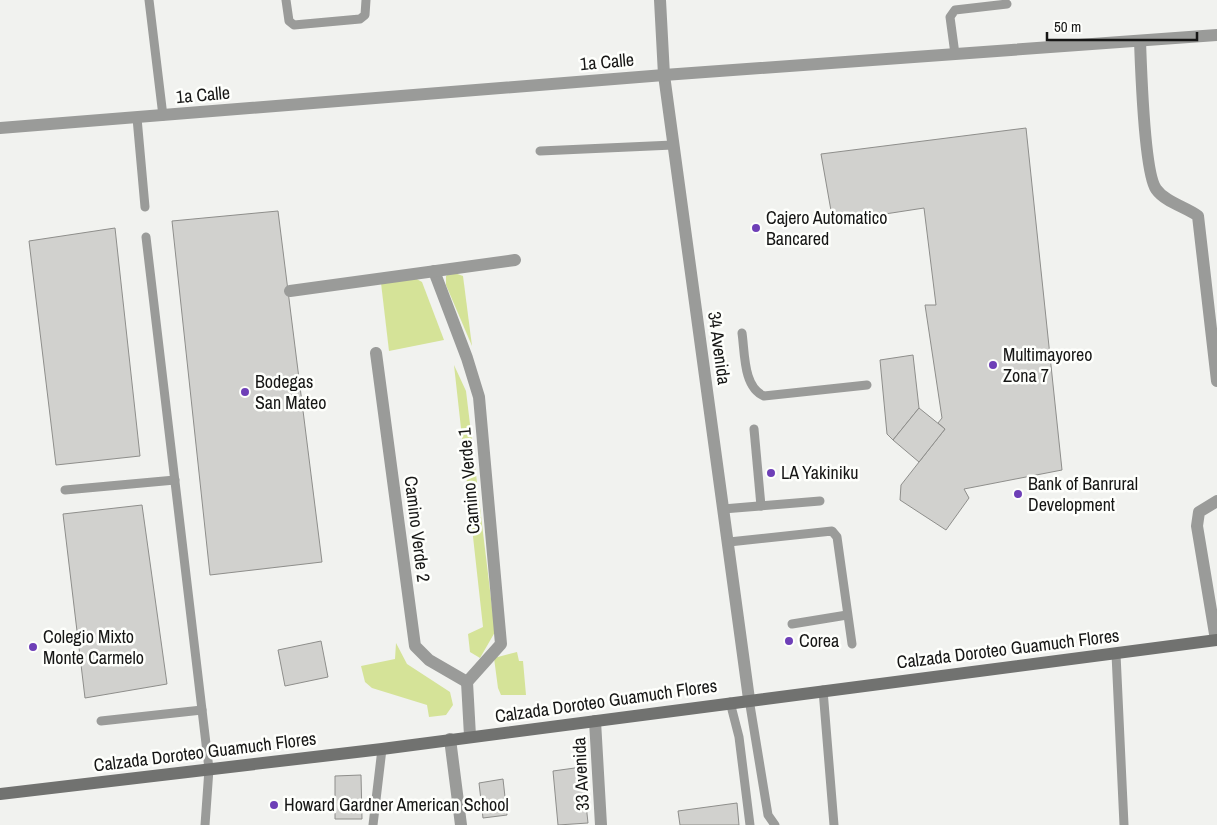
<svg xmlns="http://www.w3.org/2000/svg" width="1217" height="825" viewBox="0 0 1217 825" font-family="'Archivo Narrow',sans-serif">
<rect width="100%" height="100%" fill="#f1f2ef"/>
<g fill="#d5e398">
<path d="M452,272L463,276L472,346L446,285V276Z"/>
<path d="M413,277L422,282L444,340L389,351L381,283Z"/>
<path d="M454,365L466,391L495,632L480,658L470,652L468,634L483,627Z"/>
<path d="M396,643L407,664L450,692L453,705L446,715L429,717L427,705L372,688L365,682L361,666L395,659Z"/>
<path d="M517,652L519,661H523L526,695H501L498,688L494,658Z"/>
</g>
<g fill="#d1d1ce" stroke="#8e8e8b">
<path d="M1026,128L1062,470L964,489L969,498L946,530L900,500L901,485L945,429L938,423L942,418L925,305H936L924,208L833,222L821,154Z"/>
<path d="M278,211L322,562L210,575L172,221Z"/>
<path d="M115,228L140,456L56,465L29,241Z"/>
<path d="M913,355L919,408L893,440L887,434L880,360Z"/>
<path d="M919,408L945,429L919,462L893,440Z"/>
<path d="M142,505L167,684L85,698L63,514Z"/>
<path d="M321,641L328,677L285,686L278,650Z"/>
<path d="M582,767L588,823L558,825L553,771Z"/>
<path d="M361,775L362,819H335V776Z"/>
<path d="M503,779L507,815L483,818L479,783Z"/>
<path d="M737,803L739,825H680L678,811Z"/>
</g>
<g fill="none" stroke-linecap="round" stroke-linejoin="round">
<g stroke="#9a9b99" stroke-width="9">
<path d="M149,0L163,116"/>
<path d="M286,0L289,21L294,25L360,19L365,15L366,0"/>
<path d="M955,54L950,17L955,10L1007,4"/>
<path d="M137,118L145,207"/>
<path d="M540,151L673,145"/>
<path d="M146,237L209,769L205,825"/>
<path d="M742,333C745,353 743,387 764,396L867,385"/>
<path d="M754,429L761,506"/>
<path d="M65,490L175,480"/>
<path d="M723,509L820,501"/>
<path d="M729,542L832,531L837,537L852,644"/>
<path d="M792,624L847,615"/>
<path d="M1116,654L1124,825"/>
<path d="M823,690L834,825"/>
<path d="M749,699L768,815L775,825"/>
<path d="M730,702L739,737L750,825"/>
<path d="M101,721L202,710"/>
<path d="M373,825L382,749"/>
</g>
<g stroke="#9a9b99" stroke-width="12">
<path d="M660,0L664,75L749,699"/>
<path d="M1140,41C1141,67 1144,172 1156,189C1165,202 1186,207 1198,216L1217,381"/>
<path d="M0,128L664,75L1217,35"/>
<path d="M434,271L467,358L479,397L501,644L467,682"/>
<path d="M290,291L515,260"/>
<path d="M376,353L415,646L429,660L467,682"/>
<path d="M1216,640L1197,526L1199,512L1217,501"/>
<path d="M467,682L470,736"/>
<path d="M595,721L601,825"/>
<path d="M450,739L461,825"/>
</g>
<path stroke="#717270" stroke-width="12" d="M0,794L382,749L1217,640"/>
</g>
<g fill="#6e3fb7" stroke="#fefffc" stroke-width="2">
<circle cx="756" cy="228" r="5"/>
<circle cx="993" cy="365" r="5"/>
<circle cx="245" cy="392" r="5"/>
<circle cx="771" cy="473" r="5"/>
<circle cx="1018" cy="494" r="5"/>
<circle cx="789" cy="641" r="5"/>
<circle cx="33" cy="647" r="5"/>
<circle cx="274" cy="805" r="5"/>
</g>
<g text-anchor="middle" stroke-width="5" stroke-linejoin="round" paint-order="stroke">
<g font-size="18" fill="#161615" stroke="#fefffc">
<text transform="translate(607 62) rotate(-5)" y="6">1a Calle</text>
<text transform="translate(203 95) rotate(-5)" y="6">1a Calle</text>
<text transform="translate(719 348) rotate(82)" y="6">34 Avenida</text>
<text transform="translate(469 481) rotate(-95)" y="6">Camino Verde 1</text>
<text transform="translate(417 529) rotate(83)" y="6">Camino Verde 2</text>
<text transform="translate(1008 649) rotate(-7)" y="6">Calzada Doroteo Guamuch Flores</text>
<text transform="translate(606 701) rotate(-8)" y="6">Calzada Doroteo Guamuch Flores</text>
<text transform="translate(205 752) rotate(-7)" y="6">Calzada Doroteo Guamuch Flores</text>
<text transform="translate(581 774) rotate(-93)" y="6">33 Avenida</text>
</g>
<g font-size="18" fill="#161615" stroke="#fefffc" text-anchor="start">
<text x="766" y="224">Cajero Automatico<tspan x="766" dy="21">Bancared</tspan></text>
<text x="1003" y="361">Multimayoreo<tspan x="1003" dy="21">Zona 7</tspan></text>
<text x="255" y="388">Bodegas<tspan x="255" dy="21">San Mateo</tspan></text>
<text x="781" y="479">LA Yakiniku</text>
<text x="1028" y="490">Bank of Banrural<tspan x="1028" dy="21">Development</tspan></text>
<text x="43" y="643">Colegio Mixto<tspan x="43" dy="21">Monte Carmelo</tspan></text>
<text x="799" y="647">Corea</text>
<text x="284" y="811">Howard Gardner American School</text>
</g>
</g>
<path d="M1047 32v8h150v-8" fill="none" stroke="#161615" stroke-width="2.5"/>
<text x="1054" y="32" font-size="15" fill="#161615" stroke="#fefffc" stroke-width="4" paint-order="stroke">50 m</text>
</svg>
